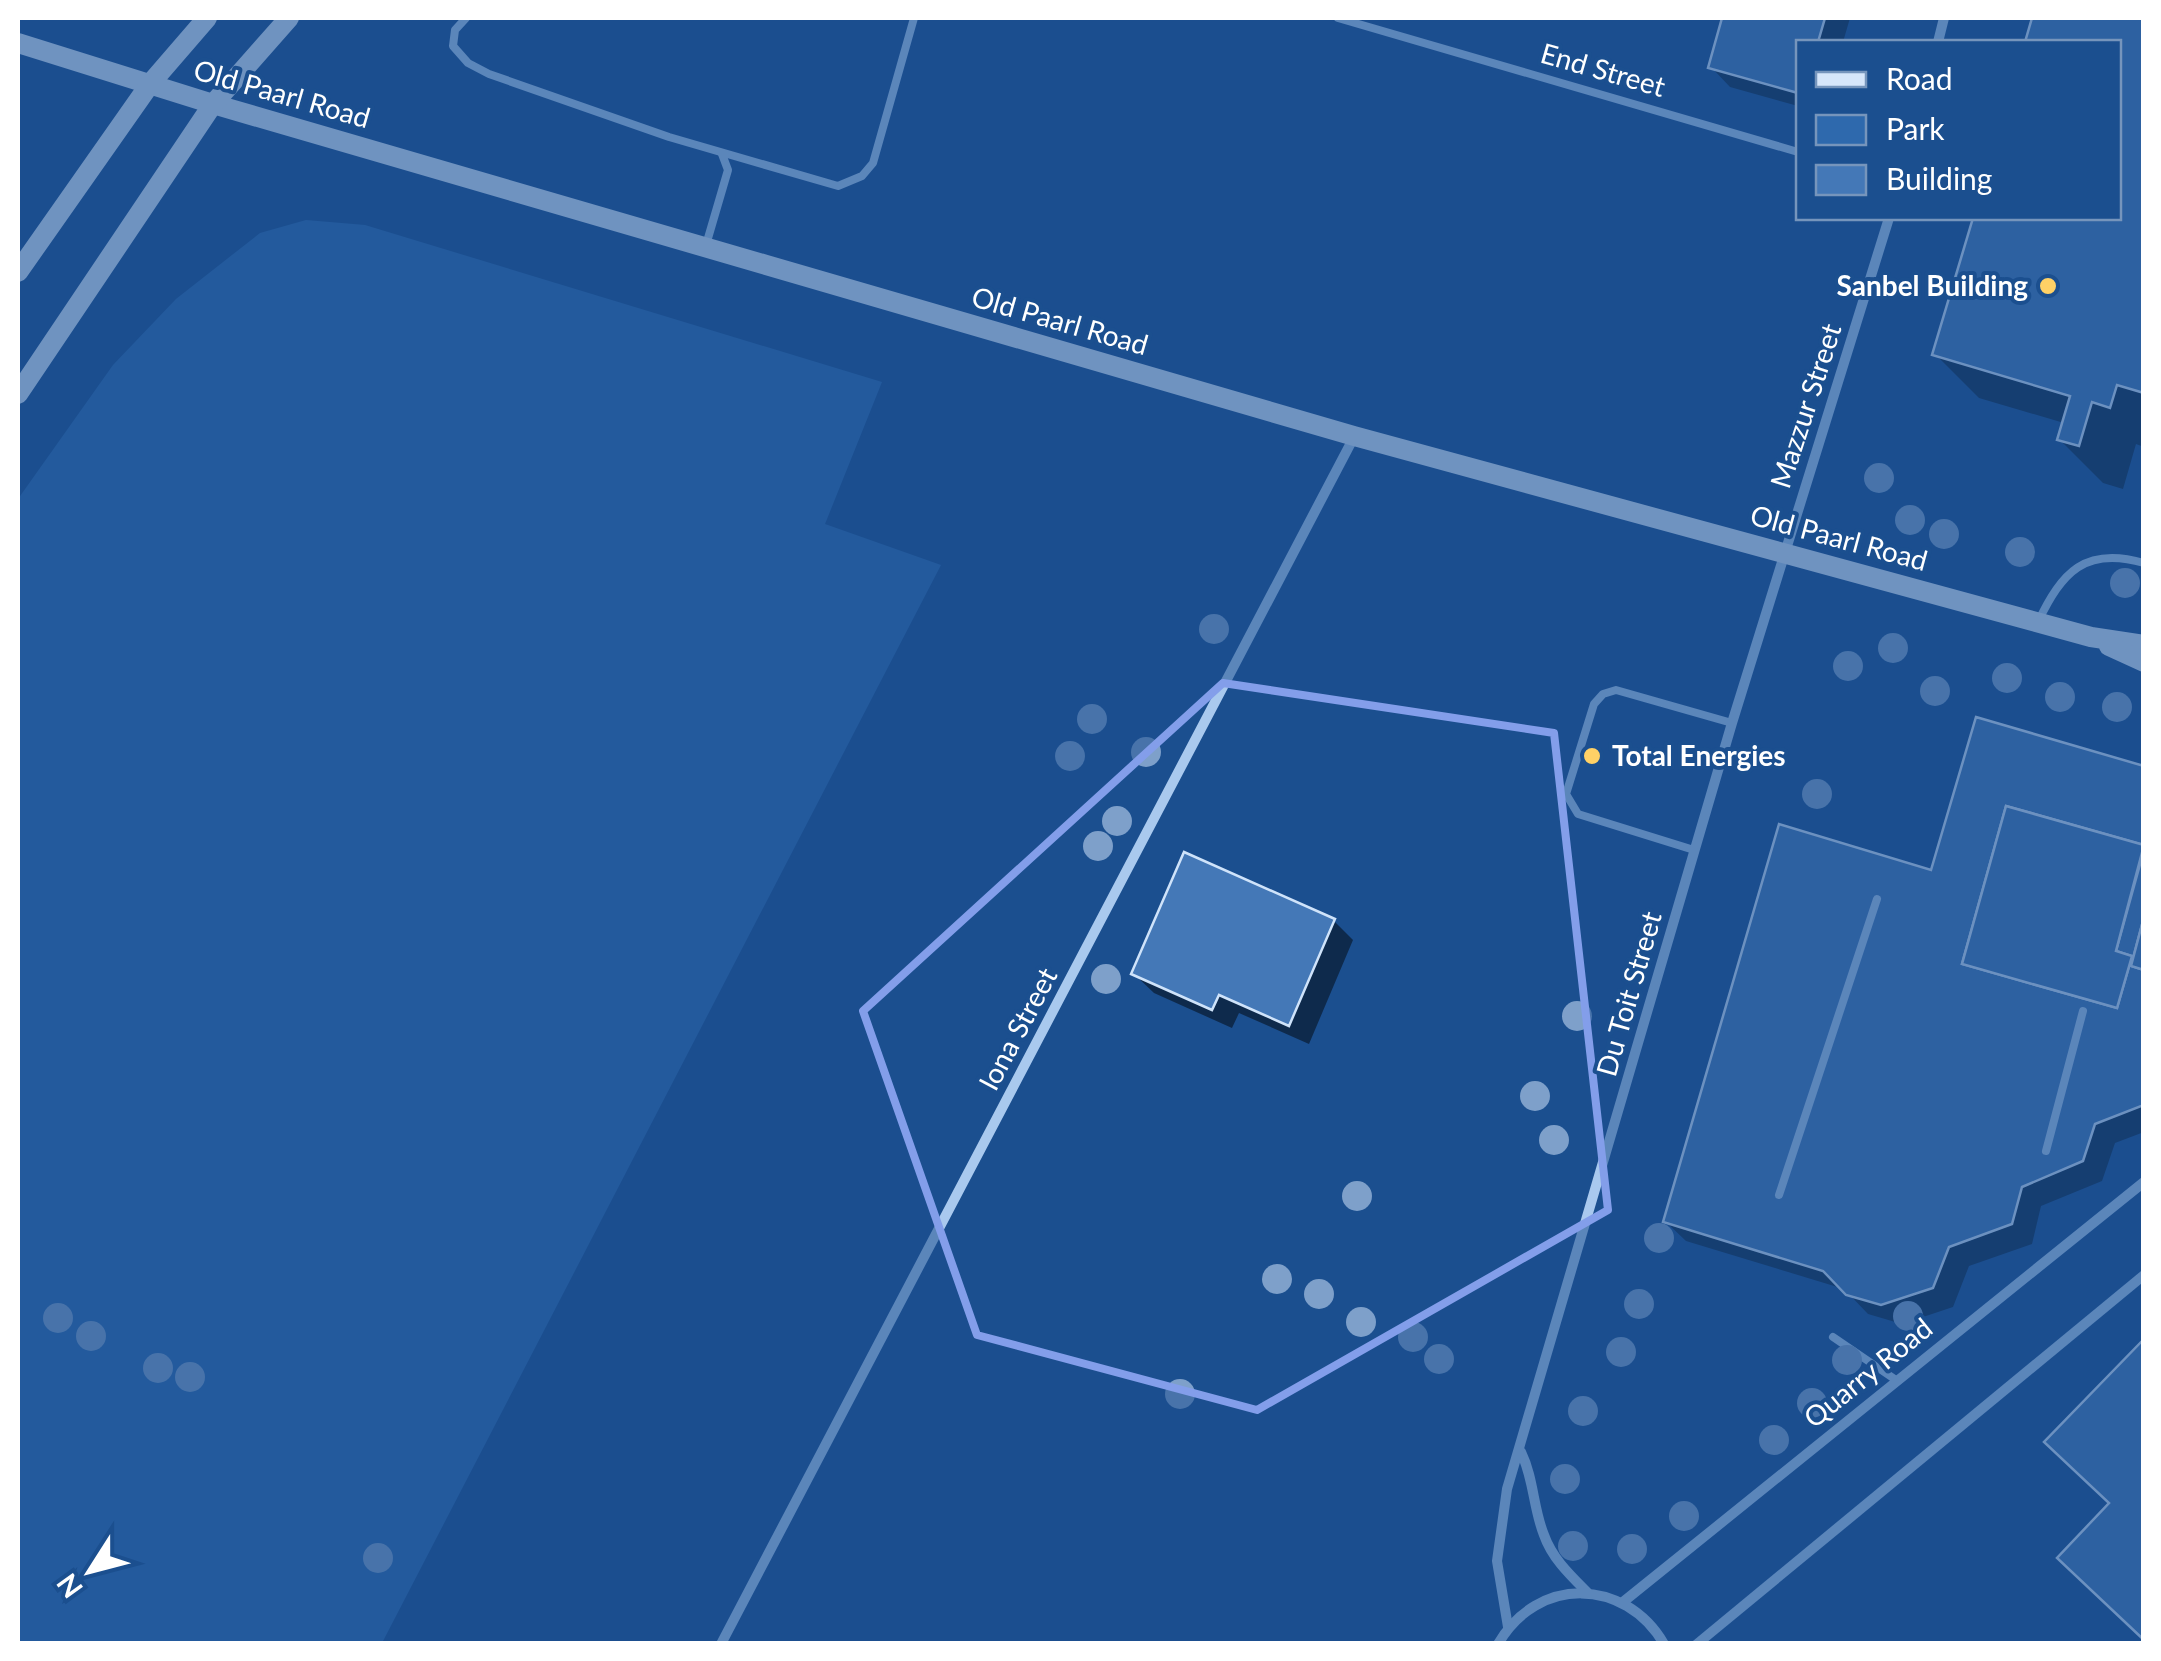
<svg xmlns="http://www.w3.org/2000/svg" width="2161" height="1661" viewBox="0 0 2161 1661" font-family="Lato,sans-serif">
<rect width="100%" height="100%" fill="#1b4f8f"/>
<path fill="#2e69ad" d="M306,220L365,225L882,382L825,524L941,565L382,1643H18V499L113,365L176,299L260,233Z"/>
<g fill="#0007">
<path d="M1724,18H1850L1843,42H1798V106L1730,87L1711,67Z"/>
<path d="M2035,18H2144V447L2136,444L2123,489L2103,483L2059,439L2064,423L1979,398L1935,354L1976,218H2118V42H2027Z"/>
<path d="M2144,769V1132L2115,1143L2102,1181L2041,1206L2032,1244L1969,1266L1953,1307L1902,1324L1868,1314L1844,1289L1686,1241L1666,1222L1933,873Z"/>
<path d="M1334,921L1353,940L1309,1044L1239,1013L1232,1028L1154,993L1134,974Z"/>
</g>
<g fill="#4478b7" stroke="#cfe3fa" stroke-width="2.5">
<path d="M1722,18H1825L1818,42H1798V93L1708,68Z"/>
<path d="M2032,18H2144V393L2117,385L2110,408L2092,402L2079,446L2057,440L2070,396L1932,355L1973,218H2118V42H2025Z"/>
<path d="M1976,717L2144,766V845L2006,806L1962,964L2117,1008L2132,956L2116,951L2144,850V917L2131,966L2144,970V1105L2095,1124L2083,1161L2022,1187L2012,1224L1949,1247L1933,1288L1881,1305L1846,1295L1823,1271L1663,1222L1779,824L1931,870Z"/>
<path d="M2006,806L2144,845L2116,951L2132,956L2117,1008L1962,964Z"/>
<path d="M1184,852L1335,919L1289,1026L1219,995L1212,1010L1131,974Z"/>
<path d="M2144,917V970L2131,966Z"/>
<path d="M2144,1339V1640L2057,1558L2109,1503L2044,1442Z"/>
</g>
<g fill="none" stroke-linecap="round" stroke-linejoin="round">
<g stroke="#a9c9ee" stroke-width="8">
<path d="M466,18L455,30L453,46L468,63L489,74L669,137L838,186L862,176L873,163L914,18"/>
<path d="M1338,18L1798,152"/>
<path d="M706,245L728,170L722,154"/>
<path d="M2038,622C2062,572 2085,546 2144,563"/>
<path d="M1694,850L1578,814L1566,794L1594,704L1603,694L1616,690L1732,723"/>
<path d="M2046,1151L2083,1011"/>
<path d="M1779,1195L1877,899"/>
<path d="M1833,1337L1896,1380"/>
</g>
<g stroke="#a9c9ee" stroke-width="10">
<path d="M1938,42L1944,18"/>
<path d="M1521,1452C1534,1479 1533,1508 1544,1535C1552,1558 1570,1575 1587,1592"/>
<path d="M1623,1602L2144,1182"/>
<path d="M1508,1627L1497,1561L1507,1489L1732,723L1889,218"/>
<path d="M721,1644L1354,437"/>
<path d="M1498,1644C1537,1576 1625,1577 1664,1644"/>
<path d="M1697,1644L2144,1275"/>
</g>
<g stroke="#d6e6fa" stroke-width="20">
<path d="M18,43L213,104L1354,436L2091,637L2144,645"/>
<path d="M18,272L150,84L207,18"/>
<path d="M18,394L213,104L289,18"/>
<path d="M2109,646L2144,662"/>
</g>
</g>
<g fill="#7ea0ca">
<circle cx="1879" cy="478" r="15"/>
<circle cx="1910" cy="520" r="15"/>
<circle cx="1944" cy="534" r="15"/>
<circle cx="2020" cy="552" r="15"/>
<circle cx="2125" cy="583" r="15"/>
<circle cx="1214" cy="629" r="15"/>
<circle cx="1893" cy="648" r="15"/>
<circle cx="1848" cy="666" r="15"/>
<circle cx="2007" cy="678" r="15"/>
<circle cx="1935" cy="691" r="15"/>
<circle cx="2060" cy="697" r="15"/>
<circle cx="2117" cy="707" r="15"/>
<circle cx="1092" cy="719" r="15"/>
<circle cx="1146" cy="752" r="15"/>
<circle cx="1070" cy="756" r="15"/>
<circle cx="1817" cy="794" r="15"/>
<circle cx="1117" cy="821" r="15"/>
<circle cx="1098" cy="846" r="15"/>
<circle cx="1106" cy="979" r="15"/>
<circle cx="1577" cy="1016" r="15"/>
<circle cx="1535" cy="1096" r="15"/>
<circle cx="1554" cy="1140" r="15"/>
<circle cx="1357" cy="1196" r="15"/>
<circle cx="1659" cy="1238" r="15"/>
<circle cx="1277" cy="1279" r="15"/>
<circle cx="1319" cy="1294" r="15"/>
<circle cx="1639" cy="1304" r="15"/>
<circle cx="1908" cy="1316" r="15"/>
<circle cx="58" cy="1318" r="15"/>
<circle cx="1361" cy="1322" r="15"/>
<circle cx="91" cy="1336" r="15"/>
<circle cx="1413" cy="1337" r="15"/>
<circle cx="1621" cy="1352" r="15"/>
<circle cx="1439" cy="1359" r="15"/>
<circle cx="1847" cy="1360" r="15"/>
<circle cx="158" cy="1368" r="15"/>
<circle cx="190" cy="1377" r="15"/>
<circle cx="1180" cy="1394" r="15"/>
<circle cx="1812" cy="1403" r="15"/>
<circle cx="1583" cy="1411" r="15"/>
<circle cx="1774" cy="1440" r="15"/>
<circle cx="1565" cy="1479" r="15"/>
<circle cx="1684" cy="1516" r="15"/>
<circle cx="1573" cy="1546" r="15"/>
<circle cx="1632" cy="1549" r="15"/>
<circle cx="378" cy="1558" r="15"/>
</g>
<path d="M0 0H2161V1661H0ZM1223,683L1554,733L1608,1210L1257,1410L977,1335L863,1011Z" fill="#1b4f8f" fill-opacity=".55" fill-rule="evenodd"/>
<path fill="none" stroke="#839eea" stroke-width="8" stroke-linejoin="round" d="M1223,683L1554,733L1608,1210L1257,1410L977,1335L863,1011Z"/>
<g fill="#ffd166" stroke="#1b4f8f" stroke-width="4">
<circle cx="2048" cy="286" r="10"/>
<circle cx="1592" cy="756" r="10"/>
</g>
<g text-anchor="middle" stroke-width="8" stroke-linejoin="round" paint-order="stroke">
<g font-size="28" fill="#fff" stroke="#1b4f8f">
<text transform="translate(1603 70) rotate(16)" y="10">End Street</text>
<text transform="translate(282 94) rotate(16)" y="10">Old Paarl Road</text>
<text transform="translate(1060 321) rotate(16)" y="10">Old Paarl Road</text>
<text transform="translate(1806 406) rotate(-72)" y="10">Mazzur Street</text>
<text transform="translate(1839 538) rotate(15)" y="10">Old Paarl Road</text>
<text transform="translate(1629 994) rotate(-74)" y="10">Du Toit Street</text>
<text transform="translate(1018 1029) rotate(-62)" y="10">Iona Street</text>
<text transform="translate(1868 1373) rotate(-39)" y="10">Quarry Road</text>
</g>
<g font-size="28" font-weight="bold" fill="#fff" stroke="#1b4f8f" text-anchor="end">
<text x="2028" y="296">Sanbel Building</text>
<text x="1612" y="766" text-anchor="start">Total Energies</text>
</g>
</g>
<rect width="2161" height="1661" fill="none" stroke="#ffffff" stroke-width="40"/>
<rect x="1796" y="40" width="325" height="180" fill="#1b4f8f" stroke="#7695bc" stroke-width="2.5"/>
<rect x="1816" y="72" width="50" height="15" fill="#d6e6fa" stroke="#7695bc" stroke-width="2.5"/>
<text x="1886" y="90" font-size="30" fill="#ffffff">Road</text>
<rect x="1816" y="115" width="50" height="30" fill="#2e69ad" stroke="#7695bc" stroke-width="2.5"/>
<text x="1886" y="140" font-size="30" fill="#ffffff">Park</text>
<rect x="1816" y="165" width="50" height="30" fill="#4478b7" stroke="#7695bc" stroke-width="2.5"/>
<text x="1886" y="190" font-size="30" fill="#ffffff">Building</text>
<g transform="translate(90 1571) rotate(234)" stroke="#1b4f8f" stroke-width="8" paint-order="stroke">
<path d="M0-8L18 38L0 25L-18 38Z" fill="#ffffff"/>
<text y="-15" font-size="28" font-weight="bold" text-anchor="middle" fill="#ffffff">N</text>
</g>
</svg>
